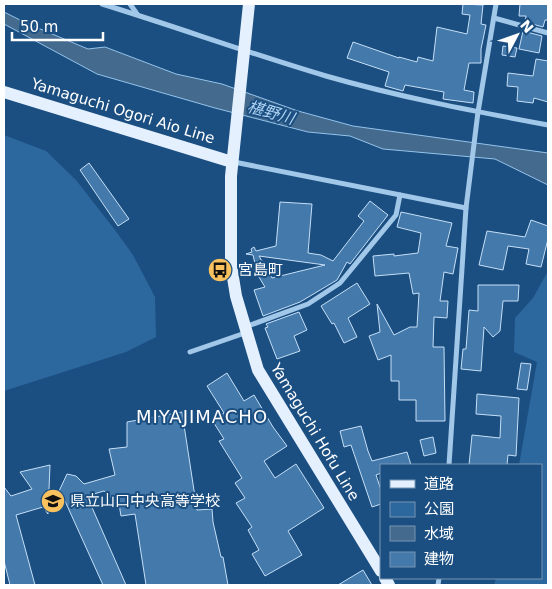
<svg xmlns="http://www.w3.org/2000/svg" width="552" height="589" viewBox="0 0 552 589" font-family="'DejaVu Sans','Noto Sans JP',sans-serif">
<rect width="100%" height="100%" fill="#1c4f81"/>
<g fill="#2c679e">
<path d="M4,135L46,151L76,180L115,230L133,255L155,297L156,337L126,352L4,391Z"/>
<path d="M548,271V585H494L496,578H541V465H519L537,362L514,352L515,318L533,298Z"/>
</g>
<path fill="#446a8e" stroke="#94c3eb" d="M4,12L26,23L88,49L105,47L176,74L222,84L298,111L353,126L548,153V185L495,159L383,149L350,136L308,132L215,108L97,74L4,24Z"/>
<g fill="#4479ab" stroke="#c5dff7" fill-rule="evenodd">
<path d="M463,4L483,5L481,24L486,25L481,49V63H469L464,90L474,92L473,103L443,99L444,92L405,85L403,91L385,86L389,72L347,58L353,42L399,58V57L417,62L418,57L433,61L437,27L467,34L470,15L462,14Z"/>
<path d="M520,4H548V20H545L543,27L525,22L526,16H519Z"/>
<path d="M523,31L542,36L539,53L519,49Z"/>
<path d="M503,46L517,48L515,57L502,55Z"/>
<path d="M536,59L548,61V102L534,98L533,103L517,101L518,87L507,86L508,73L533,76Z"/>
<path d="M89,163L129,219L118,226L80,170Z"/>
<path d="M370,201L388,215L350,264L347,262L337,280L300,302L263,316L254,290L265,287L254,269L256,268L253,255L246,254L252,252L251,249L254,247L256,251L276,246L280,202L312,204L308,253L321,255L333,261L364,221L358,216ZM259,256L325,265L272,278Z"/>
<path d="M401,212L452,223L446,246L458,248L453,274L444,272L440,301H448L447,318L434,317L433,347H444L445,421H416V400H399V381H391V355L378,360L369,336L380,332L377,304L394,335L410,327H417L419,293L413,294L409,273L375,276L373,256L394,254V256L418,253L421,233L397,227Z"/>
<path d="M531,220L548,226V239L541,267L526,264L529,249L508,246L503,270L479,265L487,231L525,237Z"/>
<path d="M357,283L370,304L348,318L357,337L344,343L334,323L332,324L321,306Z"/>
<path d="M478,285H519L518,301H503L500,331L493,337L484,327L481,371L461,369L463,349H466L469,310L478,311Z"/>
<path d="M299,312L307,330L294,336L300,351L277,359L265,328L268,327L266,324Z"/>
<path d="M521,363L531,364L527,390L517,389Z"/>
<path d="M227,373L244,401L254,395L273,427L287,446L264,461L275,478L296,464L324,508L288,531L302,555L265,576L252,554L259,550L248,530L252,527L236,503L245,498L235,483L242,478L219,441L224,439L212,420L224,413L207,386Z"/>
<path d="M477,394L519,398L516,456L508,455L507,465H469L472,435L500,438L501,416L476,414Z"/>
<path d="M182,412L197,510L212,509L213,522L221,557H223L228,585H146L135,514L121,516L119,504L104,491L87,496L126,585H103L65,501L53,504L67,474L76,476L84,484L115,475L109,449L127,447V422Z"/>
<path d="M361,426L368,451L372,461L407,452L411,465H381V473L376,475L381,490V504L372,507L351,445L344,447L340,431Z"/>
<path d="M433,437L436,453L424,456L420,440Z"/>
<path d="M50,465L48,514L43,507L16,515L35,585H10L4,561V487L11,496L32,489L20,472Z"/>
<path d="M363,570L372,585H338Z"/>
</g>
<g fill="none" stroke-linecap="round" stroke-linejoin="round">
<g stroke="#a1c7e9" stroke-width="5">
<path d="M102,4C177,27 251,54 326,76C399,97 473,111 548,125"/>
<path d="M130,4L137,14"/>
<path d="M494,18L548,33"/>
<path d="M234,162L466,208"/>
<path d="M245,327L308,304L340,283L396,215L400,195"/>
<path d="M190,352L245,333"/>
<path d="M449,465L466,208L478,112L496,4"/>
<path d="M438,585L439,578"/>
</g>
<g stroke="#e4f0fe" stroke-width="12">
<path d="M249,4L231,176V265L236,296L258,370L381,571"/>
<path d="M4,92L232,162"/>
<path d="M385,578L389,585"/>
</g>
</g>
<defs>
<g id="bus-disc" transform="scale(1.25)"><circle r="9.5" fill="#fac25f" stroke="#1c4f81"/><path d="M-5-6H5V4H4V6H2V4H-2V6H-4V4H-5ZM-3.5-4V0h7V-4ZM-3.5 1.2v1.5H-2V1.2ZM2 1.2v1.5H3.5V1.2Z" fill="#111"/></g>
<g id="school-disc" transform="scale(1.25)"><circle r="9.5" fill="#fac25f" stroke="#1c4f81"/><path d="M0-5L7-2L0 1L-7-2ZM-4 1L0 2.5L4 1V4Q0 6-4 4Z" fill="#111"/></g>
</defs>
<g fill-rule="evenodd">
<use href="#bus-disc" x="220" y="270"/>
<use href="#school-disc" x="53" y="501"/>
</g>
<g text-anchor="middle" stroke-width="4" stroke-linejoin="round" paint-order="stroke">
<g font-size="15" fill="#fff" stroke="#1c4f81">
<text transform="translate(123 111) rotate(17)" y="5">Yamaguchi Ogori Aio Line</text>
<text transform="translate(315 432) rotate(59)" y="5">Yamaguchi Hofu Line</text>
</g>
<g font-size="15" fill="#fff" stroke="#1c4f81" text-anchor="start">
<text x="238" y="275">宮島町</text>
<text x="70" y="506">県立山口中央高等学校</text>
</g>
<g font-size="16" font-style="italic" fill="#acd1f1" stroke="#1c4f81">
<text transform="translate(271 112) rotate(16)" y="6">椹野川</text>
</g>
<g font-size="18" letter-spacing="1" fill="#fff" stroke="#1c4f81">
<text x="202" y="423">MIYAJIMACHO</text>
</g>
</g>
<rect width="552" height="589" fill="none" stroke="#ffffff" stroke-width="10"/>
<rect x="380" y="464" width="162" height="115" fill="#1c4f81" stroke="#7795b3"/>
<rect x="390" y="480" width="25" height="8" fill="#e4f0fe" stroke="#7795b3"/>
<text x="424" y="489" font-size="15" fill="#ffffff">道路</text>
<rect x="390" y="502" width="25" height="15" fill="#2c679e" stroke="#7795b3"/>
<text x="424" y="514" font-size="15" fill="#ffffff">公園</text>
<rect x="390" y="526" width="25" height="15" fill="#446a8e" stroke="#7795b3"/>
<text x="424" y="539" font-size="15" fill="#ffffff">水域</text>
<rect x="390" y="552" width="25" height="15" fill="#4479ab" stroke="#7795b3"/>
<text x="424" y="564" font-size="15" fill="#ffffff">建物</text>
<g transform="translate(517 35) rotate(49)" stroke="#1c4f81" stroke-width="4" paint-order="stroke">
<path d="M0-4L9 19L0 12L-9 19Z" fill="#ffffff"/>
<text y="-8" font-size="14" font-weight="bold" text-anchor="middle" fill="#ffffff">N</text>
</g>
<path d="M12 32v8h91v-8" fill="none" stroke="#ffffff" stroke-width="2.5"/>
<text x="20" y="32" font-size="15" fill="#ffffff" stroke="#1c4f81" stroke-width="4" paint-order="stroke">50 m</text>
</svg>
